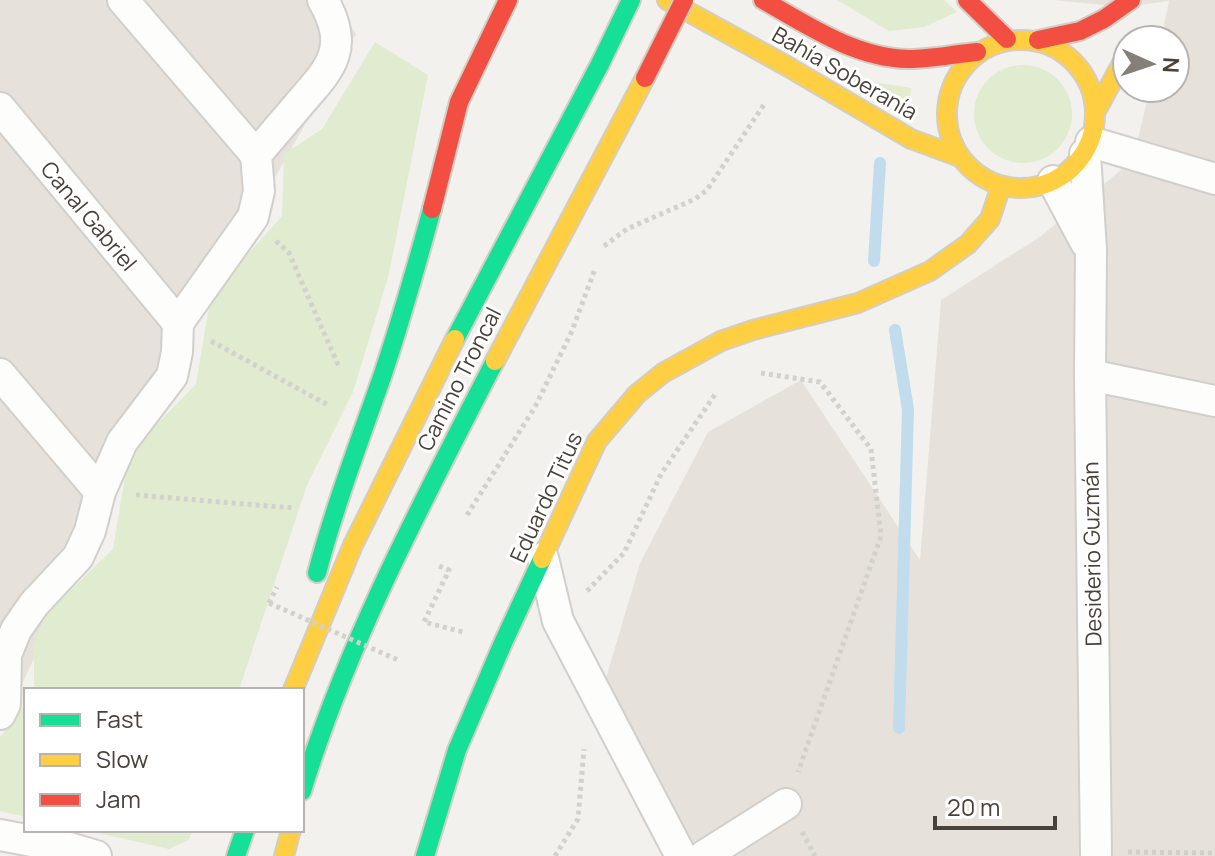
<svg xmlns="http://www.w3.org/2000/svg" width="1215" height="856" viewBox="0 0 1215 856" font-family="Manrope,sans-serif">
<rect width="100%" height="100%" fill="#f3f1ed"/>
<g fill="#e6e2db">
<path d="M0,0H332L356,34L185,337L14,701L0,711Z"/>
<path d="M1053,0H1215V856H696L604,685L640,563L708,432L801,380L920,560L941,300L1041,236L1133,160L1150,88H1175V40H1161L1169,1L1124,7Z"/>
</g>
<g fill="#e0ebcf">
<path d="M837,0H944L957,12L924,27L889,31Z"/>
<path d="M375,42L428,75L389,274L353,392L307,485L239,690H34V647L44,616L113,549L129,453L196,384L211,295L282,216L284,154L322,129Z"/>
<circle cx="1023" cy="114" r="49"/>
<path d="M842,77L911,88L909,112Z"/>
<path d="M26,704V817L0,811V737Z"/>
<path d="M85,830H192L189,840L169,849Z"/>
</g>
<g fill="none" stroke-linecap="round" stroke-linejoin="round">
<g stroke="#c1dced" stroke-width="12">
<path d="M874,261L880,163"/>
<path d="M895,330L908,409L899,728"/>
</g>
<g stroke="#d1cfcb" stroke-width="34">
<g id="street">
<path d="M123,0L256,155"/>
<path d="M0,108L178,323"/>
<path d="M1091,142L1215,179"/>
<path d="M1085,154L1091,251L1090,375L1096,856"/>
<path d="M1053,181L1086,243"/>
<path d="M0,374L100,492"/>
<path d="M1090,375L1215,401"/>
<path d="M543,558L558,621L681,856"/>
<path d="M0,714L5,704L6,655L16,630L34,604L78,557L90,531L100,492L122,442L172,376L177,352L178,323L253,217L259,191L256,155C270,138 285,121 300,103C332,67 350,47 323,0"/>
<path d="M0,835L69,848L96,856"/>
<path d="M704,856L786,804"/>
</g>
</g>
<g stroke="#d2cec4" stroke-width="22">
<g id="fast">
<path d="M455,339L600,64L631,0"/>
<path d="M317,573C335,505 360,440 383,374C401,320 417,264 432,209"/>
<path d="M302,791C348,641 423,501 495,361"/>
<path d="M236,856L245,830"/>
<path d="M425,856L457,750L503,643L542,559"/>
</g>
</g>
<g stroke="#d2cec4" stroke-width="22">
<g id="slow">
<path d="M667,0L785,65L911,139L960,157"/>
<circle cx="1021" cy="114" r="74"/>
<path d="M1096,111L1127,54"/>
<path d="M495,361L645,78"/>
<path d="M542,559L597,441L637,394L663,373L721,341L753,330L858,303L930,271L968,244L990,219L1001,186"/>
<path d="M293,690L353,545L455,339"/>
<path d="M284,856L291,830"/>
</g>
</g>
<g stroke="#d2cec4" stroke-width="22">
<g id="jam">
<path d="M763,0C807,25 855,58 908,59C931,59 954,54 977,52"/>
<path d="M967,0L1007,39"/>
<path d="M1038,40L1080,31L1104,19L1131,0"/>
<path d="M432,209L459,102L508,0"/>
</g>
</g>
<g stroke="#d3d1cb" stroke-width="5" stroke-dasharray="4 4" stroke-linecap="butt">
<path d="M276,241L289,253L339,367"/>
<path d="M604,246L627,229L695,199L707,190L765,103"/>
<path d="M211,341L328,405"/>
<path d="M761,373L820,382L871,449L881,536L798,772"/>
<path d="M136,495L293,508"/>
<path d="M467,515L535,407L572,331L595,269"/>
<path d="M439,566L449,570L424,622L463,632"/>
<path d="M587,591L624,553L661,474L716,393"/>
<path d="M269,603L277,587"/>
<path d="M802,832L815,856"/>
<path d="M1128,852L1215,853"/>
<path d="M555,856L578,819L584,749"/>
</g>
<use href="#street" stroke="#fdfdfc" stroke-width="30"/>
<use href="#fast" stroke="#16e098" stroke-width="18"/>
<use href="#slow" stroke="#ffcf43" stroke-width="18"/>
<use href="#jam" stroke="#f24e42" stroke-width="18"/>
<g stroke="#d4ccbc" stroke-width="22" stroke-linecap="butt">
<path id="jam-bridge" d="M645,78L684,0"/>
</g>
<path stroke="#d3d1cb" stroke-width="5" stroke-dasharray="4 4" stroke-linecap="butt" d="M269,603L398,660"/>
<use href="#jam-bridge" stroke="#f24e42" stroke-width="18"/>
</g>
<g text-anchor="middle" stroke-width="6" stroke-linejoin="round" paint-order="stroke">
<g font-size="22" fill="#494239" stroke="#fff">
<text transform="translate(845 73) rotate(30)" y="8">Bahía Soberanía</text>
<text transform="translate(89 216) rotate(50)" y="8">Canal Gabriel</text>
<text transform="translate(459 379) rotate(-63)" y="8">Camino Troncal</text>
<text transform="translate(546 497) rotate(-65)" y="8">Eduardo Titus</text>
<text transform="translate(1092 554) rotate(-91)" y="8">Desiderio Guzmán</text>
</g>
</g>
<rect x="24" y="688" width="280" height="144" fill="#ffffff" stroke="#b6b3b0" stroke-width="2"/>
<rect x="40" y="714" width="40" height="12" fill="#16e098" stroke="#b6b3b0" stroke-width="2"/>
<text x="96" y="728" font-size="24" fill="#494239">Fast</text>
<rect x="40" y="754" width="40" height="12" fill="#ffcf43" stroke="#b6b3b0" stroke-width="2"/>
<text x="96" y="768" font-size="24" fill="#494239">Slow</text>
<rect x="40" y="794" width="40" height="12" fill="#f24e42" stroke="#b6b3b0" stroke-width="2"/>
<text x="96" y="808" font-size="24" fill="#494239">Jam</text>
<g transform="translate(1151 64) rotate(93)"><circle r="38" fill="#ffffff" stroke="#b6b3b0" stroke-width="2"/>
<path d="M0-6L14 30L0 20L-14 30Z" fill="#847f78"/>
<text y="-12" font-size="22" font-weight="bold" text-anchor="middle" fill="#494239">N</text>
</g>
<path d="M935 816v12h120v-12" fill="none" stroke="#494239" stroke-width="4"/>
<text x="947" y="816" font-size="24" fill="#494239" stroke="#ffffff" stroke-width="6" paint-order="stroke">20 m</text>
</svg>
